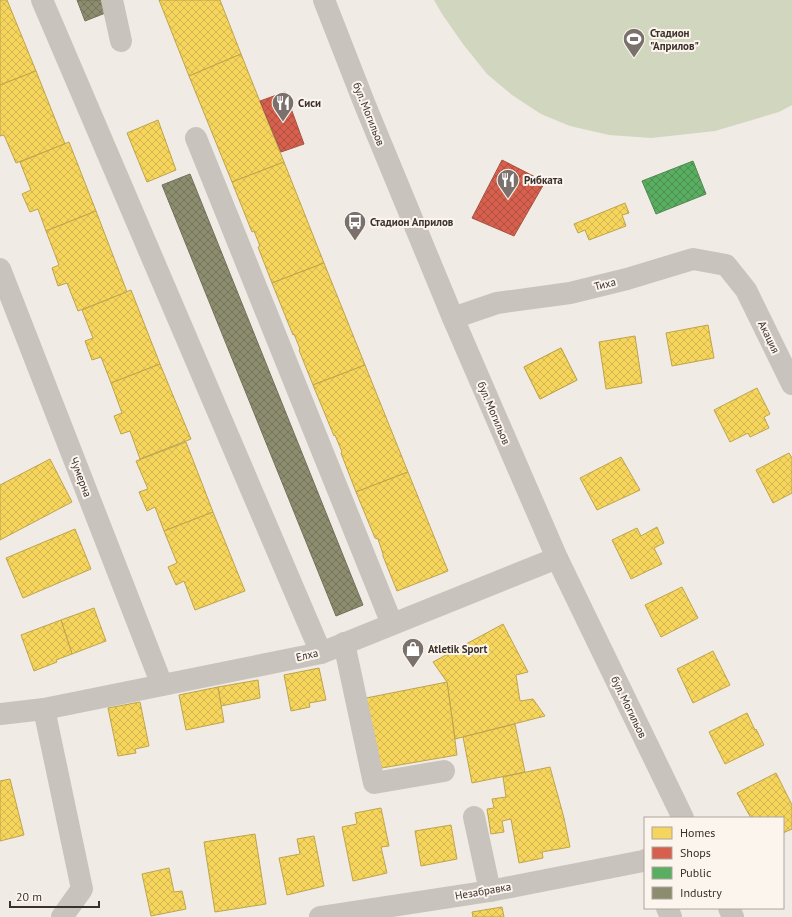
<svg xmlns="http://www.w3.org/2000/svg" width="792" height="917" viewBox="0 0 792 917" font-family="'PT Sans',sans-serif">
<defs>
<pattern id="homes-cross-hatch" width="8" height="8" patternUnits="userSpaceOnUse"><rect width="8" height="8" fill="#f6d55c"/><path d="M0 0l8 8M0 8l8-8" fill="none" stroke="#d4b750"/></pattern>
<pattern id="shops-cross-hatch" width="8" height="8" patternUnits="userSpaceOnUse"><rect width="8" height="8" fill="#d6604d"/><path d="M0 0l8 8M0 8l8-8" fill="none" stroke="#af5040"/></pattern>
<pattern id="public-cross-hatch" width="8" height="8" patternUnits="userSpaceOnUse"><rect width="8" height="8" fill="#5aae61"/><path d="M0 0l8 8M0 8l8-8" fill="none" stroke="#4c8e50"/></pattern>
<pattern id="industry-cross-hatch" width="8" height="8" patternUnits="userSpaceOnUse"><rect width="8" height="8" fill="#8c8c6e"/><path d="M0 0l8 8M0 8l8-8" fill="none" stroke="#74735b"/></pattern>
</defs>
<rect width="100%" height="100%" fill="#f0ebe5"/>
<path fill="#d1d6bf" d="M434,0H792V105L779,112L715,131L651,138L609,135L570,126L541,114L512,95L487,74L463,44L442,14Z"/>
<g fill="url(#homes-cross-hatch)" stroke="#bea44d">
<path d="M0,0H7L36,71L0,85Z"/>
<path d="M159,0H220L241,54L189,76Z"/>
<path d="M241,54L284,162L232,182L189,76Z"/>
<path d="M36,71L65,144L16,163L4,135L0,136V85Z"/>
<path d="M158,120L176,170L147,182L127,133Z"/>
<path d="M69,142L96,211L46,231L38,209L30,212L22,194L31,190L20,162Z"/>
<path d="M284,162L324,263L272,283L258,247L260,246L254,231L252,232L232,182Z"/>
<path d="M625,203L629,213L622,215L626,226L589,240L585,230L578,233L574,224Z"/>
<path d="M96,211L127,292L78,311L67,283L58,286L52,268L59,265L46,231Z"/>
<path d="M324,263L365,365L313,385L299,350L300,349L294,334L293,335L272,283Z"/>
<path d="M131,290L160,364L111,383L101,357L92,360L85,341L93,338L82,310Z"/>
<path d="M708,325L714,358L672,366L666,333Z"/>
<path d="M635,336L642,383L606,389L599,342Z"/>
<path d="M561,348L577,380L540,399L524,367Z"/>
<path d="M561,348L577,380L540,399L524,367Z"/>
<path d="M160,364L191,439L140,459L130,431L121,434L114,416L122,413L111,383Z"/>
<path d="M365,365L408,472L356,492L341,453L342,452L335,435L334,436L313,385Z"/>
<path d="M757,388L770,414L764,417L769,428L750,437L748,433L730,442L714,410Z"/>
<path d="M186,442L213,512L164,531L155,507L147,511L139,492L148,489L136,461Z"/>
<path d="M789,453L792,458V493L773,503L756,470Z"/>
<path d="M621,457L640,490L597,510L580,478Z"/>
<path d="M50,459L72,502L0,540V485Z"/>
<path d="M408,472L448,571L397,591L383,556V554L378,539L375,538L356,492Z"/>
<path d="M213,512L245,591L195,610L184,581L176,585L168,567L177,563L164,531Z"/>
<path d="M657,527L664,543L654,548L662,564L631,579L612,540L637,528L641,536Z"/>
<path d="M75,529L91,569L23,598L6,558Z"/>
<path d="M682,587L698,618L661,637L645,605Z"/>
<path d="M94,608L106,641L72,654L61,620Z"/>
<path d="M61,620L72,654L56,660L57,662L34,671L21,635Z"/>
<path d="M503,624L528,672L516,675L520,701L533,699L545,716L455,739L447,682L433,662Z"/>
<path d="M713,651L730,685L693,703L677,669Z"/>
<path d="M319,668L326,700L309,703L310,707L291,711L284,675Z"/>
<path d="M258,680L260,698L221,706L218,687Z"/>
<path d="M447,682L457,755L376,769L361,699Z"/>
<path d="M218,687L224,722L186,730L179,695Z"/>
<path d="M140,702L149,746L135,749L136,753L118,756L108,708Z"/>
<path d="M747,713L755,730L756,729L764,745L725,764L709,732Z"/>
<path d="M515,724L525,772L472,783L463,737Z"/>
<path d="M550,767L564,818L570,847L542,852L543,858L519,863L511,819L502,821L504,832L491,834L487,809L494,808L492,799L506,797L503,777Z"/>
<path d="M776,773L792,805V829L783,833V818H751L737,793Z"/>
<path d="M10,779L24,835L0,841V781Z"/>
<path d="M381,808L389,846L381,847L387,873L353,881L342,827L357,824L355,813Z"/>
<path d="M451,825L457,859L421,866L415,831Z"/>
<path d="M255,834L266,904L215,912L204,842Z"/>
<path d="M314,836L324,886L287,895L279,858L300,854L297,839Z"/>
<path d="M169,868L174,892L182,891L186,909L151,916L142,874Z"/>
<path d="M502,907L504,917H473L472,912Z"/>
</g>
<g fill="url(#shops-cross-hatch)" stroke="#a85243">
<path d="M285,92L304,144L281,152L260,101Z"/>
<path d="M502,160L545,182L514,236L472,218Z"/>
</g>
<path fill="url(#public-cross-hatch)" stroke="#518851" d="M693,161L706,194L656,214L642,181Z"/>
<g fill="url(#industry-cross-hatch)" stroke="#74705a">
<path d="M77,0H103L108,12L85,21Z"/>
<path d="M190,174L363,605L336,616L162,185Z"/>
</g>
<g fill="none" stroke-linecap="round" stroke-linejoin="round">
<g stroke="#c9c3be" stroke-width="22">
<path d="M42,0L321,653"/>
<path d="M112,0L121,41"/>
<path d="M324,0L365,105L453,318L557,558L683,818"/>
<path d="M196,138L392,624"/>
<path d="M0,269L162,685"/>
<path d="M453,318L497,303L570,293L627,279L693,259L726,265L746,290L792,384"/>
<path d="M344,643L374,783L444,771"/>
<path d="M44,709L82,889L62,917"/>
<path d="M0,714L44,709L321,653L557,558"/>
<path d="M474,817L490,891"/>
<path d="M667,908L671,917"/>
<path d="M729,908L733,917"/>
<path d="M320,917L490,891L643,861L645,860"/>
</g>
</g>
<defs>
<g id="stadium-pin" transform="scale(1.15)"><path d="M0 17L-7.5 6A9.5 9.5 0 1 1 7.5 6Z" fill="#7a716c" stroke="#fbf5ee"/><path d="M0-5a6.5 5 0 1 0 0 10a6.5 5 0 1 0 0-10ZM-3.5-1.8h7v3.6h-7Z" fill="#fff"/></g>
<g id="restaurant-pin" transform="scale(1.15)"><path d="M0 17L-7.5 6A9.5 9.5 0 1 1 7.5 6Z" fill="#7a716c" stroke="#fbf5ee"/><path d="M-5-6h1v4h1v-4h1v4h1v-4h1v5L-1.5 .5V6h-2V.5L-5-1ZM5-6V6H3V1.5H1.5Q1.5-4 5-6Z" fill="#fff"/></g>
<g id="bus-pin" transform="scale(1.15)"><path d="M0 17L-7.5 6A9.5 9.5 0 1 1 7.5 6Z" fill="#7a716c" stroke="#fbf5ee"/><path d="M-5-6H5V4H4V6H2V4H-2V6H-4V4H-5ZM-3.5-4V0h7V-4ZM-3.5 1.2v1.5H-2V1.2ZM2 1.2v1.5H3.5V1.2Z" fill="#fff"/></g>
<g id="shop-pin" transform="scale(1.15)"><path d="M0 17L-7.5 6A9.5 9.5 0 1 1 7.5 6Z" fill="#7a716c" stroke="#fbf5ee"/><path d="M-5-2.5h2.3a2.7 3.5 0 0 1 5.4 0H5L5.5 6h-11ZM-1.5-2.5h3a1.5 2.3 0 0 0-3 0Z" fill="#fff"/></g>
</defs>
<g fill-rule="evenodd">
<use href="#stadium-pin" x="634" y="39"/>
<use href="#restaurant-pin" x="283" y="103"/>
<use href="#restaurant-pin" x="508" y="180"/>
<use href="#bus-pin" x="355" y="222"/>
<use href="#shop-pin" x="413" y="649"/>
</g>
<g text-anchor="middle" stroke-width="4" stroke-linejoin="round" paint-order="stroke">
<g font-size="11" font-weight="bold" fill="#3b302b" stroke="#fbf5ee" text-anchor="start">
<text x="650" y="37">Стадион<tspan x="650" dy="13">"Априлов"</tspan></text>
<text x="298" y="107">Сиси</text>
<text x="524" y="184">Рибката</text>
<text x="370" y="226">Стадион Априлов</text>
<text x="428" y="653">Atletik Sport</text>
</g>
<g font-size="11" fill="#3b302b" stroke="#fbf5ee">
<text transform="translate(369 114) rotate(68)" y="4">бул. Могильов</text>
<text transform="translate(605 284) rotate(-14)" y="4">Тиха</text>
<text transform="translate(769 337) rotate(64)" y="4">Акация</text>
<text transform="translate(494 413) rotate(67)" y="4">бул. Могильов</text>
<text transform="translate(81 477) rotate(69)" y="4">Чумерна</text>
<text transform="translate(307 655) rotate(-13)" y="4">Елха</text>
<text transform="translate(629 707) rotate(64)" y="4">бул. Могильов</text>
<text transform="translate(483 891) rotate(-10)" y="4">Незабравка</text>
</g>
</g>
<rect x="644" y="817" width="140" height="92" fill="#fbf5ee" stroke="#aea6a0"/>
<rect x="652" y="827" width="20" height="12" fill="#f6d55c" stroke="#aea6a0"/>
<text x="680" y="837" font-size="12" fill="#3b302b">Homes</text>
<rect x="652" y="847" width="20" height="12" fill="#d6604d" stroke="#aea6a0"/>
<text x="680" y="857" font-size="12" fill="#3b302b">Shops</text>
<rect x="652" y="867" width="20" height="12" fill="#5aae61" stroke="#aea6a0"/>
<text x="680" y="877" font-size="12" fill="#3b302b">Public</text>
<rect x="652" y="887" width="20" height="12" fill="#8c8c6e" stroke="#aea6a0"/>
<text x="680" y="897" font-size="12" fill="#3b302b">Industry</text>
<path d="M10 901v6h89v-6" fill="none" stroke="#3b302b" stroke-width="2"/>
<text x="16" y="901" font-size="12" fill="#3b302b" stroke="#fbf5ee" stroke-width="3" paint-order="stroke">20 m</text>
</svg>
